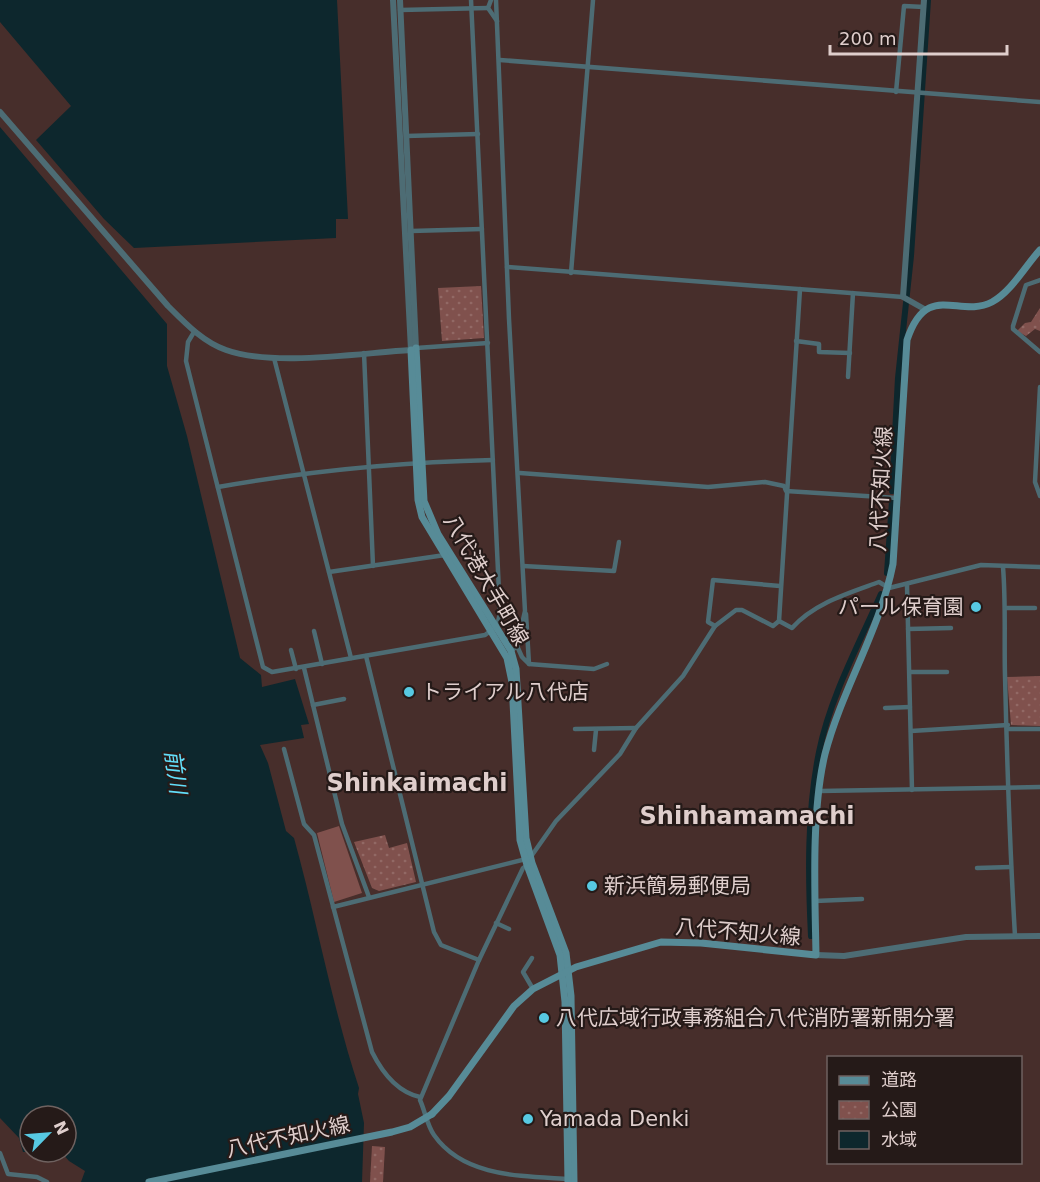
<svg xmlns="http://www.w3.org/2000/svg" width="1040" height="1182" viewBox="0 0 1040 1182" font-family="'DejaVu Sans','Noto Sans JP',sans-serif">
<defs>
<pattern id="park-dots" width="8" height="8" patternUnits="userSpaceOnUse" patternTransform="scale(1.5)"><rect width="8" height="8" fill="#80514d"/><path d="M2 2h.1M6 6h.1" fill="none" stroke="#926965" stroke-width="1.8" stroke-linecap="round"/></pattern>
</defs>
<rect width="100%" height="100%" fill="#472e2b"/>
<path fill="#80514d" d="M339,826L362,893L334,902L317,833Z"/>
<g fill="url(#park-dots)">
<path d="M481,286L484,338L442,341L438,288Z"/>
<path d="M1040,308V331L1035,329L1026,336L1017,331L1025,323L1031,322Z"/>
<path d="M1040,676V726L1011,725L1007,677Z"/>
<path d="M385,835L389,848L407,843L416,882L379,891L372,888L354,842Z"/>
<path d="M372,1146L385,1147L383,1182H370Z"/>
</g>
<g fill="#0d272d">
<path d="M0,0H337L348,219H336V238L134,248L104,219L36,140L71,106L0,22Z"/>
<path d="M0,127L167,324V366L187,436L240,658L261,675L262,687L295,679L309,724L301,725L304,738L260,745L268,763L286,831L294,838C317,921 332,1006 359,1088L358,1094L364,1123L362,1182H81L85,1171L69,1161L61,1152H66V1116H30V1152H23L19,1138L0,1118Z"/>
</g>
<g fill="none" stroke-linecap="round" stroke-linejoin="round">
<g stroke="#0d272d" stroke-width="6">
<path d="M892,491L898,378L911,256L928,0"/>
<path d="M887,573L892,501"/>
<path d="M811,936C808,875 807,812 819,752C830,697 859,644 881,594"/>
</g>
<g stroke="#4d6c74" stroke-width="4.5">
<path d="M491,0L488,8L497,21"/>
<path d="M496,0L509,319L525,611L517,646L511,651"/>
<path d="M400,10L488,8"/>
<path d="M500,60L1040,102"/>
<path d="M896,92L904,6L924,7"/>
<path d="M406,136L478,134"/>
<path d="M411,231L482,229"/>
<path d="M507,267L903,297"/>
<path d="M571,273L593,0"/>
<path d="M1040,280L1026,285L1013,326V329L1040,352"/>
<path d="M194,332L188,342L186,361L263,667L272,672L485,635L497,626L500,613L471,0"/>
<path d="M796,341L819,344V352L850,353"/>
<path d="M416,348L488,343"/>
<path d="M364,353L373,566"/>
<path d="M274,358L351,658"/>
<path d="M848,377L853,293"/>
<path d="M1040,387L1035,482L1040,496"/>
<path d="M520,473L708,487L765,482L784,486L786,491L897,498"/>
<path d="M218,487C309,471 400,462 493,460"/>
<path d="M523,566L614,571L619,542"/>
<path d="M1003,567C1006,604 1004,640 1005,676C1007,763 1010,850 1015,936"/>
<path d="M329,572L445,555"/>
<path d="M907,585L912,790"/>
<path d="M1006,608H1035"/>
<path d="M779,621L800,289"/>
<path d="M779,621L792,628C814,603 849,593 879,582L889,588L981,565L1040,567"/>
<path d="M715,626L708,622L713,580L780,586"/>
<path d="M908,629L951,628"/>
<path d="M314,631L322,664"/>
<path d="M517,646L522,657L529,664L526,614"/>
<path d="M291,650L296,669"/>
<path d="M366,656L434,932L441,945L479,960"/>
<path d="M529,664L594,669L607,664"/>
<path d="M304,668L342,824L369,897"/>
<path d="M911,672H947"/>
<path d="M313,705L344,699"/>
<path d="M885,708L910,707"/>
<path d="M575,729L636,728"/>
<path d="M1008,729H1040"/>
<path d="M911,731L1008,725"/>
<path d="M284,749L304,824L314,835L372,1052C382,1072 397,1092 420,1097"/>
<path d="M594,750L596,730"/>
<path d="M820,791L1040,787"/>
<path d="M529,864L523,868L479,960L420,1100C425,1111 427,1125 434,1135C464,1178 524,1176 570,1179"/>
<path d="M977,868L1011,867"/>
<path d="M815,901L862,899"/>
<path d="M333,907L530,858L556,821L620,754L636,728L683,676L715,626L736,610H742L773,626L779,621"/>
<path d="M496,923L509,929"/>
<path d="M532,958L523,972L533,989"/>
<path d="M0,1153L8,1174L37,1177L47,1182"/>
</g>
<g stroke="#4d6c74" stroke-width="6">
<path d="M393,0L411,350"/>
<path d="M924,0L903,297L926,310"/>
<path d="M0,112L168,306C185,323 203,342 226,350C273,367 360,353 411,350L416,348L400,0"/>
<path d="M816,955L844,956L966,937L1040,936"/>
</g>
<g stroke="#578b97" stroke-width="7">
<path d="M416,348L424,501L438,534L511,651L516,669L526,838L532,863L566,953L571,996L574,1182"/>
<path d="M411,350L418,500L422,517L507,658L512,682L520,840L527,865L560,955L565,1002L568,1182"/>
<path d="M432,1114L449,1096L514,1006L533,989L576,967L661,942L701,943L816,955C815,895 811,812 825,754C842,689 880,630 893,564L907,340C927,280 959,319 992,302C1011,292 1026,265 1040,250"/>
</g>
<path stroke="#578b97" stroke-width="7" d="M149,1182L392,1132L410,1127L432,1114"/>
</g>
<g fill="#57c9e2" stroke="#251a18" stroke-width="2">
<circle cx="976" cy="607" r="6"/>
<circle cx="409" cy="692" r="6"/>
<circle cx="592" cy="886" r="6"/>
<circle cx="544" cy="1018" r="6"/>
<circle cx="528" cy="1119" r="6"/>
</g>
<g text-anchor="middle" stroke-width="4.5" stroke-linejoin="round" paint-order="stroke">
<g font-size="21" fill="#dfcecc" stroke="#251a18">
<text transform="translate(881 489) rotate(-87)" y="7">八代不知火線</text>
<text transform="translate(486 580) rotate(60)" y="7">八代港大手町線</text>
<text transform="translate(738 932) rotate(5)" y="7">八代不知火線</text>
<text transform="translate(288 1137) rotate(-12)" y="7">八代不知火線</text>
</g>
<g font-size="21" fill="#dfcecc" stroke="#251a18" text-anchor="start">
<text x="964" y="614" text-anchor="end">パール保育園</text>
<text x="421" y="699">トライアル八代店</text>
<text x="604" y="893">新浜簡易郵便局</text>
<text x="556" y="1025">八代広域行政事務組合八代消防署新開分署</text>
<text x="540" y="1126">Yamada Denki</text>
</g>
<g font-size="22" font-style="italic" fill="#62def9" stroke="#251a18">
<text transform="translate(176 772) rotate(82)" y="8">前川</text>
</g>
<g font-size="24" font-weight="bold" fill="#dfcecc" stroke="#251a18">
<text x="417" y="791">Shinkaimachi</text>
<text x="747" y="824">Shinhamamachi</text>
</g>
</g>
<rect x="827" y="1056" width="195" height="108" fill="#251a18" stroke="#6f6260" stroke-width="1.5"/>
<rect x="839" y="1076" width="30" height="9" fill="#578b97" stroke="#6f6260" stroke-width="1.5"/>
<text x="881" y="1086" font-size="18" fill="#dfcecc">道路</text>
<rect x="839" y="1101" width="30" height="18" fill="url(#park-dots)" stroke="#6f6260" stroke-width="1.5"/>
<text x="881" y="1116" font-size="18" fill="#dfcecc">公園</text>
<rect x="839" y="1131" width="30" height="18" fill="#0d272d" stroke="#6f6260" stroke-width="1.5"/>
<text x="881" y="1146" font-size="18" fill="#dfcecc">水域</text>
<g transform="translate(48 1134) rotate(65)"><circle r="28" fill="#251a18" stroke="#6f6260" stroke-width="1.5"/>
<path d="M0-4.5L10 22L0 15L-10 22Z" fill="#57c9e2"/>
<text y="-9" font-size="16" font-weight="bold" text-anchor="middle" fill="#dfcecc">N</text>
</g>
<path d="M830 45v9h177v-9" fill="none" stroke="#dfcecc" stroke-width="3"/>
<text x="839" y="45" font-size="18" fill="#dfcecc" stroke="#251a18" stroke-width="4.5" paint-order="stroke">200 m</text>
</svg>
